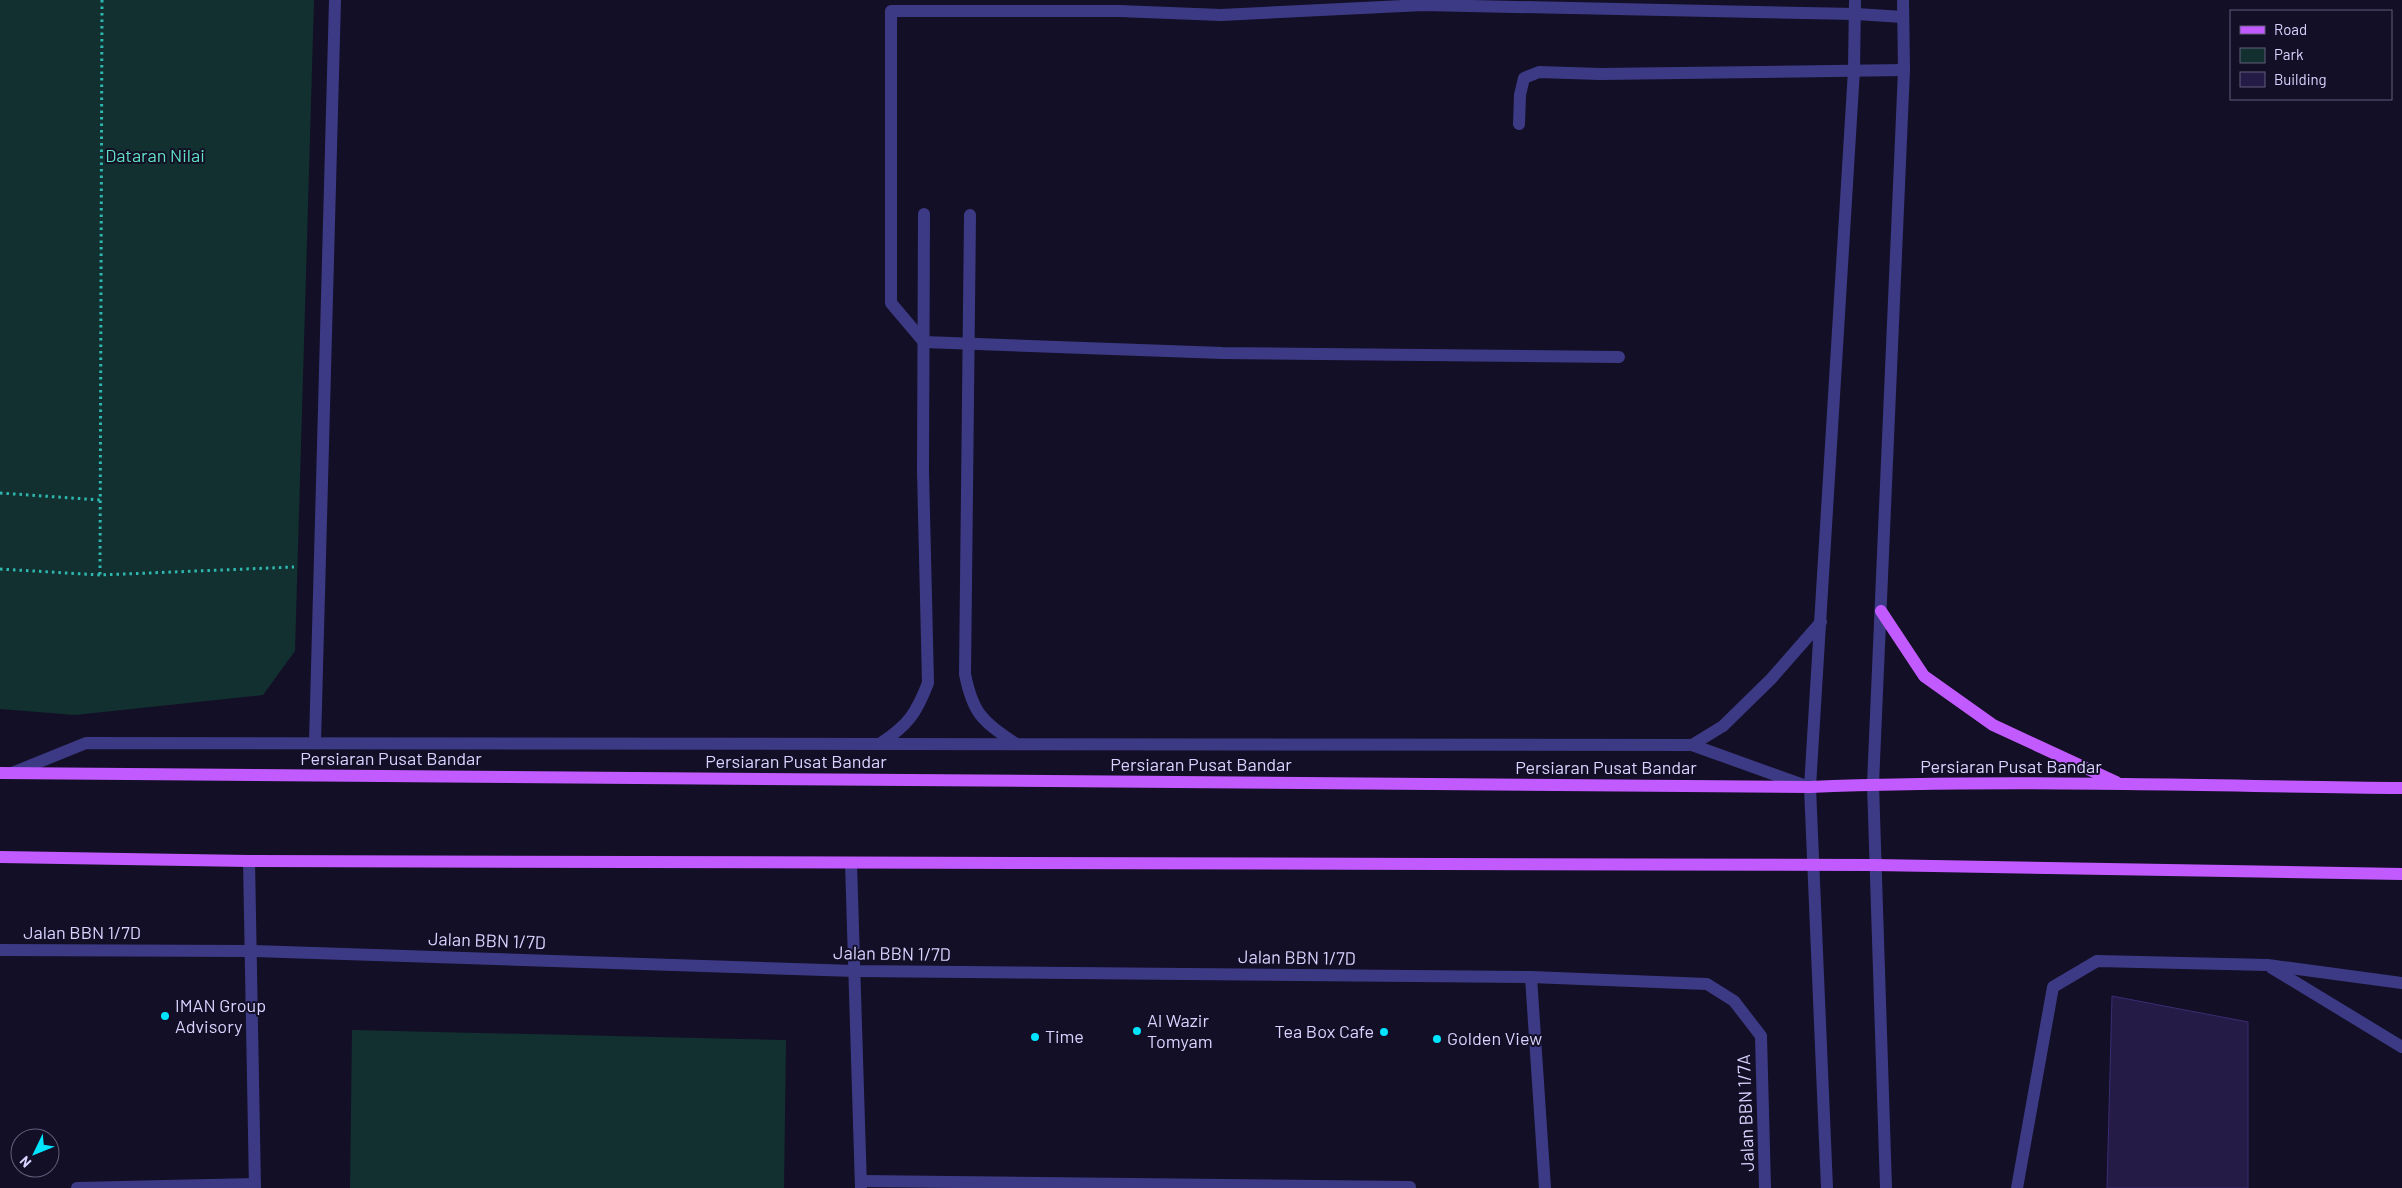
<svg xmlns="http://www.w3.org/2000/svg" width="2402" height="1188" viewBox="0 0 2402 1188" font-family="Barlow,sans-serif">
<rect width="100%" height="100%" fill="#130f26"/>
<g fill="#12302f">
<path d="M0,0H314L295,651L263,695L75,715L0,709Z"/>
<path d="M352,1030L786,1040L784,1188H350Z"/>
</g>
<path fill="#241b47" stroke="#3b2d73" d="M2112,996L2248,1022V1188H2107Z"/>
<g fill="none" stroke-linecap="round" stroke-linejoin="round">
<g stroke="#2fb8b0" stroke-width="3" stroke-dasharray="2.5 4" stroke-linecap="butt">
<path d="M102,0L100,575L294,567"/>
<path d="M0,493L100,500"/>
<path d="M0,569L100,575"/>
</g>
<g stroke="#3d3a85" stroke-width="12">
<path d="M1519,124L1520,95L1524,78L1539,72L1600,74L1904,70"/>
<path d="M970,215L965,674C973,715 983,721 1016,744"/>
<path d="M1619,357L1222,353L924,342L891,303V11H1119L1221,15L1423,5L1856,14L1903,17"/>
<path d="M315,742L335,0"/>
<path d="M881,743C908,725 916,714 928,683L923,471L924,214"/>
<path d="M12,773L86,743L1692,745L1806,786"/>
<path d="M2272,968L2402,1047"/>
<path d="M1531,977L1545,1188"/>
<path d="M861,1181L1410,1187"/>
<path d="M77,1188L255,1184"/>
<path d="M2017,1188L2053,987L2097,961L2268,965L2402,983"/>
</g>
<g stroke="#3d3a85" stroke-width="12">
<path d="M1692,745L1723,726L1771,679L1821,622"/>
<path d="M249,861L255,1188"/>
<path d="M851,863L861,1188"/>
<path d="M0,950L251,951L855,971L1531,977L1707,984L1734,1001L1761,1036L1765,1188"/>
<path d="M1827,1188L1810,787L1854,70L1855,0"/>
<path d="M1886,1188L1873,784L1904,70L1903,0"/>
</g>
<g stroke="#c25bff" stroke-width="12">
<path d="M1881,611L1924,676L1993,725L2116,782"/>
<path d="M0,773L1810,787C2007,779 2205,786 2402,788"/>
<path d="M0,857L249,861L1875,865L2402,874"/>
</g>
</g>
<g fill="#00e5ff" stroke="#130f26" stroke-width="2">
<circle cx="165" cy="1016" r="5"/>
<circle cx="1137" cy="1031" r="5"/>
<circle cx="1384" cy="1032" r="5"/>
<circle cx="1035" cy="1037" r="5"/>
<circle cx="1437" cy="1039" r="5"/>
</g>
<g text-anchor="middle" stroke-width="4" stroke-linejoin="round" paint-order="stroke">
<g font-size="18" fill="#5fe0c0" stroke="#130f26">
<text x="155" y="162">Dataran Nilai</text>
</g>
<g font-size="18" fill="#d9d4ff" stroke="#130f26">
<text x="391" y="765">Persiaran Pusat Bandar</text>
<text x="796" y="768">Persiaran Pusat Bandar</text>
<text x="1201" y="771">Persiaran Pusat Bandar</text>
<text x="2011" y="773">Persiaran Pusat Bandar</text>
<text x="1606" y="774">Persiaran Pusat Bandar</text>
<text x="82" y="939">Jalan BBN 1/7D</text>
<text transform="translate(487 941) rotate(2)" y="6">Jalan BBN 1/7D</text>
<text transform="translate(892 954) rotate(1)" y="6">Jalan BBN 1/7D</text>
<text transform="translate(1297 958) rotate(1)" y="6">Jalan BBN 1/7D</text>
<text transform="translate(1746 1113) rotate(-92)" y="6">Jalan BBN 1/7A</text>
</g>
<g font-size="18" fill="#d9d4ff" stroke="#130f26" text-anchor="start">
<text x="175" y="1012">IMAN Group<tspan x="175" dy="21">Advisory</tspan></text>
<text x="1147" y="1027">Al Wazir<tspan x="1147" dy="21">Tomyam</tspan></text>
<text x="1374" y="1038" text-anchor="end">Tea Box Cafe</text>
<text x="1045" y="1043">Time</text>
<text x="1447" y="1045">Golden View</text>
</g>
</g>
<rect x="2230" y="10" width="162" height="90" fill="#130f26" stroke="#625e7d"/>
<rect x="2240" y="26" width="25" height="8" fill="#c25bff" stroke="#625e7d"/>
<text x="2274" y="35" font-size="15" fill="#d9d4ff">Road</text>
<rect x="2240" y="48" width="25" height="15" fill="#12302f" stroke="#625e7d"/>
<text x="2274" y="60" font-size="15" fill="#d9d4ff">Park</text>
<rect x="2240" y="72" width="25" height="15" fill="#241b47" stroke="#625e7d"/>
<text x="2274" y="85" font-size="15" fill="#d9d4ff">Building</text>
<g transform="translate(35 1153) rotate(227)"><circle r="24" fill="#130f26" stroke="#625e7d"/>
<path d="M0-4L9 19L0 12L-9 19Z" fill="#00e5ff"/>
<text y="-8" font-size="14" font-weight="bold" text-anchor="middle" fill="#d9d4ff">N</text>
</g>
</svg>
